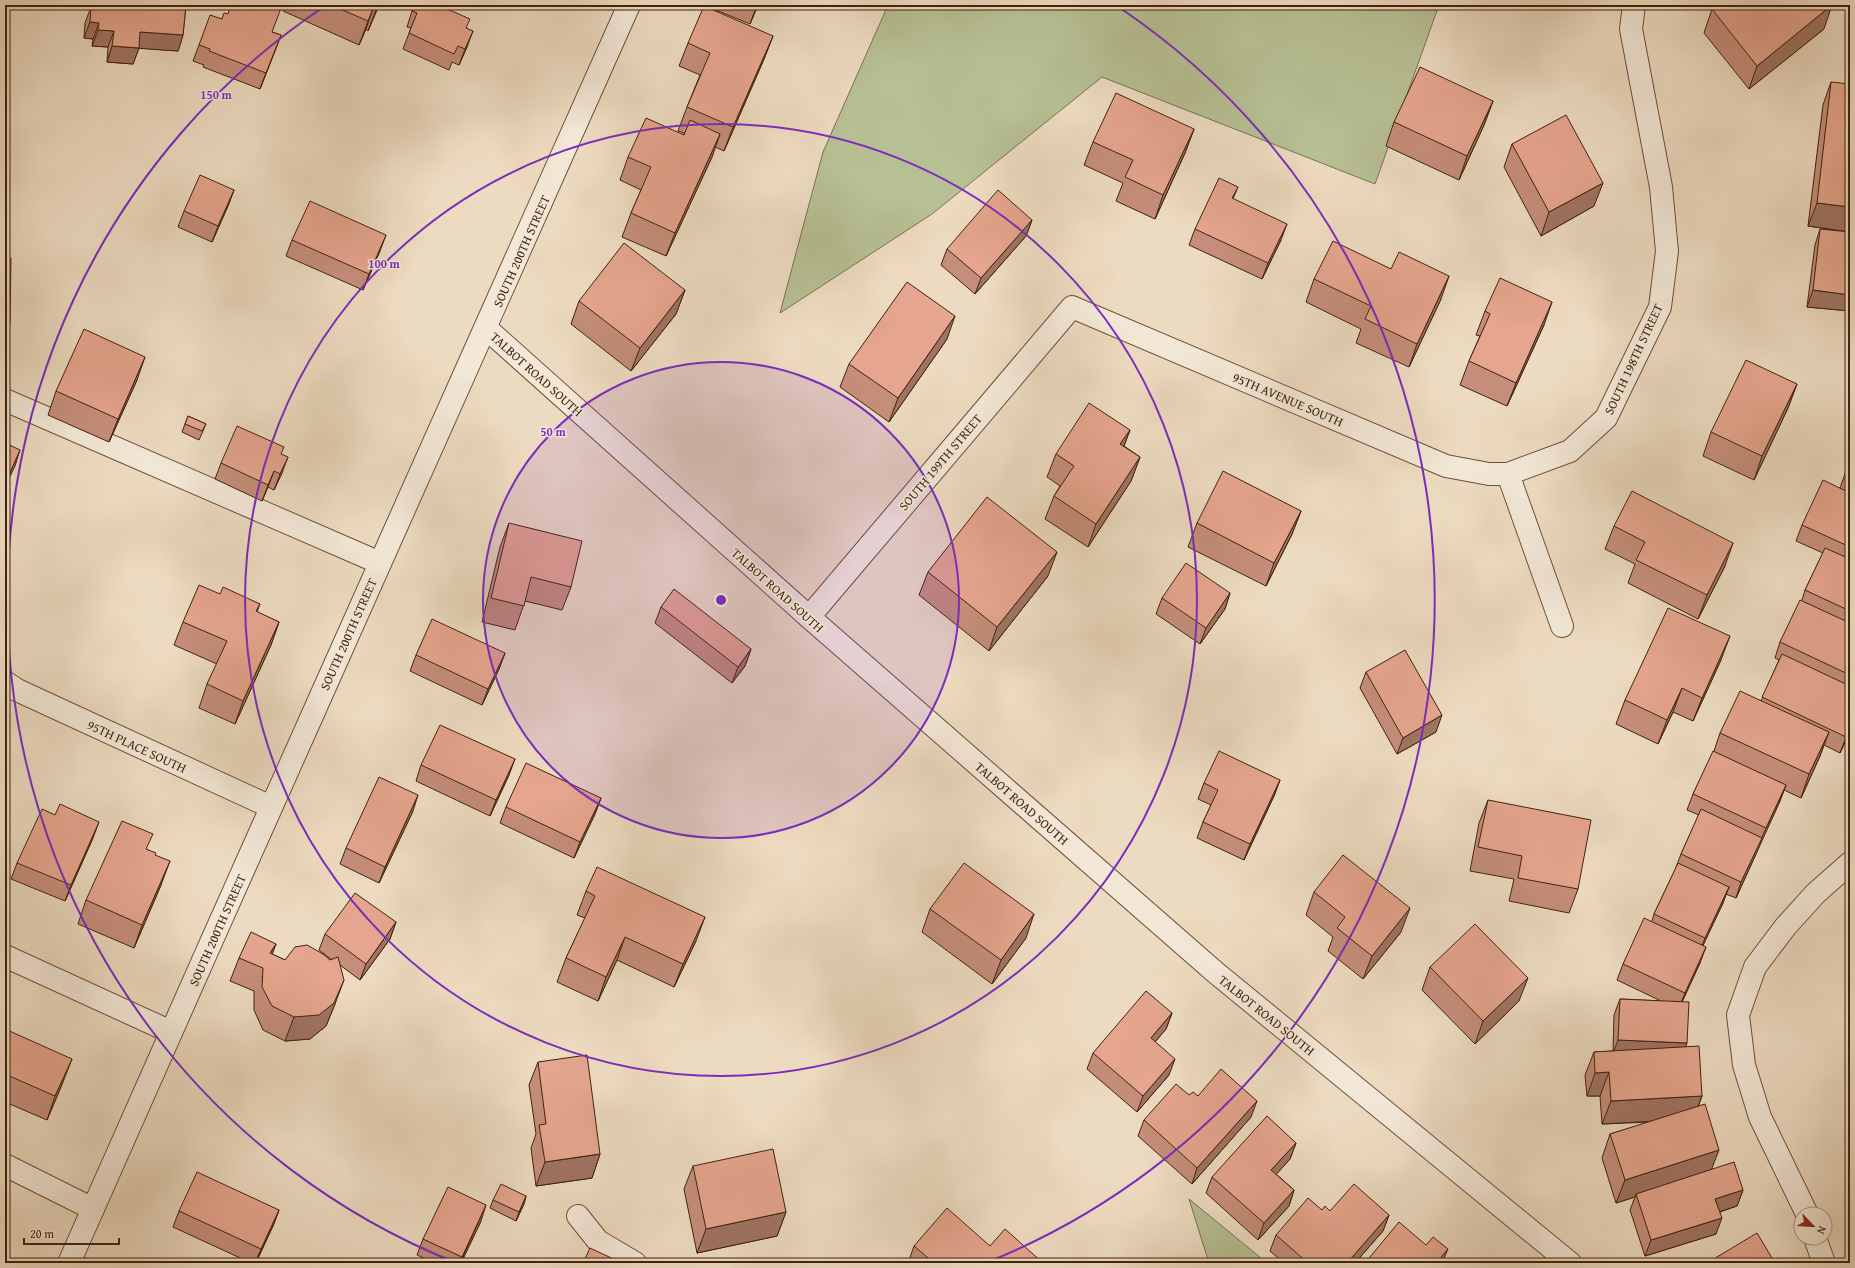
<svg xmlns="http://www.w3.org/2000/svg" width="1855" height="1268" viewBox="0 0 1855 1268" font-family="'Gentium Book Plus',serif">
<rect width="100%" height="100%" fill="#eddbc1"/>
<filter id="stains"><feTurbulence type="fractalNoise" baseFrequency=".005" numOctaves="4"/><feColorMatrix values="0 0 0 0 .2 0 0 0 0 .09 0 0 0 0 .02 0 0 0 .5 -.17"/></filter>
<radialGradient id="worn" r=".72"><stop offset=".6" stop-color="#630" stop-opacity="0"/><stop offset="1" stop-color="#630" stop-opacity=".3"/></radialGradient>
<g fill="#b7c094" stroke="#7c7150">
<path d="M888,5H1439L1375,184L1102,77L932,214L780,313L823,152Z"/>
<path d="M1189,1199L1267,1263H1209Z"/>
</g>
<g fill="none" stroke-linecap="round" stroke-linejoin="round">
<g stroke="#6c5039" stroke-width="24">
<g id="minor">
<path d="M487,329L809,617L1215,972L1570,1263"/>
<path d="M5,400L380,563"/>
<path d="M809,617L1072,307L1446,466L1489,474H1508"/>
<path d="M1562,626L1508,474L1570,451L1606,418L1660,307L1667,251L1661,187L1631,29L1634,5"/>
<path d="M5,682L17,690L271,807"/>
<path d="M5,956L171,1032"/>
<path d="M5,1165L93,1209"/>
<path d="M1807,1214L1760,1117L1744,1065L1738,1015L1755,967L1786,926L1816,893L1850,863"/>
<path d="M578,1216L598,1241L635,1263"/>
<path d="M1815,1238L1824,1263"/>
<path d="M69,1263C254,843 443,425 629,5"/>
</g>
</g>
<use href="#minor" stroke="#f3e8d7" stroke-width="22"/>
</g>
<g fill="#c58e7a" stroke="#41220c">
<path d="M96,5H186L183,35L178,51L139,48L133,64L107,62L108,47L92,46L93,39L84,38L85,23L91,7H96Z"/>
<path d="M285,5H379L368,31L366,29L359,45L283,11Z"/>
<path d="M706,5H758L750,24L706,6Z"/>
<path d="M1762,6L1824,29L1749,89L1704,33L1712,9Z"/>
<path d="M412,11L467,28V47L459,65L452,62L449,70L403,49L411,28L407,27Z"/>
<path d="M222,19L272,32L281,35L260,89L203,67L204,65L193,61L199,45Z"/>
<path d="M773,36L764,59L724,151L715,147L712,157L666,256L622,237L631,213L641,190L620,180L628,157L684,135V133L678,131L687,107L700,75L679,66L688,43Z"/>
<path d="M1831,82L1850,232L1808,226L1823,105Z"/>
<path d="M1493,101L1484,125L1459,180L1386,146L1394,122Z"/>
<path d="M1194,129L1185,153L1155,219L1116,201L1123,183L1084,165L1093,142Z"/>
<path d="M1512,144L1594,206L1541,236L1504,167Z"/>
<path d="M1238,187L1233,199L1281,240L1262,279L1189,245L1195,229Z"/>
<path d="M234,190L228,206L212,242L178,227L184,211Z"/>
<path d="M1032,220L1026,236L975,294L941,265L947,249Z"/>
<path d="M1820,229L1850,232V311L1807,307L1815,245Z"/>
<path d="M292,240L380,251L363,290L286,256Z"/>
<path d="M1314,279L1441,299L1409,367L1356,343L1361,329L1306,302Z"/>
<path d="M685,290L676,314L631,371L571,324L579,301Z"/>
<path d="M1485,311L1544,325L1507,406L1460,385L1469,361L1480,336L1476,335Z"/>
<path d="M947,339L889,422L840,387L849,364Z"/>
<path d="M137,380L109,442L48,415L56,391Z"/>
<path d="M1797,384L1788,408L1754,480L1703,456L1711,432Z"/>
<path d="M188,416L206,424L199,440L182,432Z"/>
<path d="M1130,430L1124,446L1140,457L1131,481L1088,547L1045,519L1054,496L1060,486L1047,477L1056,454Z"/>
<path d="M281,454L282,473L274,490L268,487L262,501L215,479L221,463Z"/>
<path d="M1850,463V732L1840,753L1824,745L1820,756L1801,798L1784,790L1780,801L1761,842L1756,854L1736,898L1726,894L1723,903L1703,945L1700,963L1682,1001L1686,1047L1702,1096L1698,1107L1712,1169L1743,1190L1737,1206L1720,1212L1716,1234L1645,1256L1630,1210L1635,1197L1616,1203L1602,1158L1610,1134L1651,1122L1602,1124L1600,1096H1587L1585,1075L1594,1052L1613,1051L1614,1015L1620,999L1661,1001L1617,980L1623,964L1652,921L1654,914L1675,870L1681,854L1699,815L1687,810L1693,794L1714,751L1720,733L1761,701L1779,660L1775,658L1780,642L1802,600L1805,590L1823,553L1796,541L1802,525L1840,488L1845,474Z"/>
<path d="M1301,511L1292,534L1266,586L1188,547L1197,523Z"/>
<path d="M509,523L571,587L562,610L525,601L515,630L482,622L500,547Z"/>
<path d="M1614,526L1725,566L1698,619L1628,583L1635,564L1605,549Z"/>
<path d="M928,572L1048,576L989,651L919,595Z"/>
<path d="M1230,593L1225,609L1200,644L1156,614L1162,598Z"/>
<path d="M220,594L260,604L257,612L279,622L271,645L235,724L199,708L207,684L217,664L174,645L183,622Z"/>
<path d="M661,607L751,649L745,666L732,683L655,623Z"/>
<path d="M505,653L499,669L482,705L410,671L416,655Z"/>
<path d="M1721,660L1693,721L1673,712L1658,744L1616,724L1625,700Z"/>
<path d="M1366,672L1436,732L1397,754L1360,688Z"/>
<path d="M421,765L509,775L490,816L416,781Z"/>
<path d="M1280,780L1274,796L1244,860L1197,838L1203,822L1211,805L1198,799L1204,783Z"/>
<path d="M601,798L595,814L574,858L500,823L506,807Z"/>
<path d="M1488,800L1578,889L1569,913L1509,901L1514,879L1470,871L1479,823Z"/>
<path d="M413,811L379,883L340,864L346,848Z"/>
<path d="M93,838L65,901L11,879L17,863Z"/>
<path d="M147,849L155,855L161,885L134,948L78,924L86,900Z"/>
<path d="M586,891L696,941L674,987L617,960L598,1001L557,982L566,958L585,918L577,915Z"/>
<path d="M1314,892L1401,932L1363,979L1328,951L1333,937L1306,915Z"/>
<path d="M930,909L1026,938L992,984L922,932Z"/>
<path d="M396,922L390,939L360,980L340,965L335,1004L326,1026L310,1039L285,1041L263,1030L254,1010V991L230,981L239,958L276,944L272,954L285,960H332L319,950L325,934Z"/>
<path d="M1430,967L1519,1001L1475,1044L1422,990Z"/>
<path d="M1172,1013L1166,1029L1155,1042L1169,1075L1137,1112L1087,1069L1093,1053Z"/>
<path d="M5,1029L63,1082L47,1120L5,1102Z"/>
<path d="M538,1062L600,1154L592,1178L536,1186L531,1148L536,1134L529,1085Z"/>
<path d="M1189,1095L1198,1096L1251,1117L1192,1184L1138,1136L1144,1120Z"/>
<path d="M1296,1143L1290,1159L1276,1174L1294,1190L1289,1206L1258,1240L1206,1193L1212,1177Z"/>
<path d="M693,1166L786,1212L777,1236L697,1253L684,1189Z"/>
<path d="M526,1196L524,1204L516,1221L490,1208L493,1200Z"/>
<path d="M279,1210L273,1226L256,1263H251L173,1227L179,1211Z"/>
<path d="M1322,1210L1330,1211L1389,1215L1383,1231L1355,1263H1284L1270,1251L1276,1235Z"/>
<path d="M481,1221L461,1263H434L417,1255L423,1239Z"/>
<path d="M914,1246H990L1043,1263H908Z"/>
</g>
<g fill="#a07463" stroke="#41220c">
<path d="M378,5H379L368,31L377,7Z"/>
<path d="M757,5H758L750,24Z"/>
<path d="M1832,5L1824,29L1749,89L1757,66Z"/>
<path d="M374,6L366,29L359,45L368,21Z"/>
<path d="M90,22L99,23L93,39L84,38Z"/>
<path d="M98,30L114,31L108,47L92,46Z"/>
<path d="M473,31L467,47L459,65L465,49Z"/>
<path d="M140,32L183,35L178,51L134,48Z"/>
<path d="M281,35L275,51L260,89L266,73Z"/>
<path d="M773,36L764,59L724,151L733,127Z"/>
<path d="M112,46L139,48L133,64L107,62Z"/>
<path d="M1493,101L1484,125L1459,180L1467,156Z"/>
<path d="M1194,129L1185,153L1155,219L1163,195Z"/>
<path d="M720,134L712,157L666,256L675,233Z"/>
<path d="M1603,183L1594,206L1541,236L1549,212Z"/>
<path d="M234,190L228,206L212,242L218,226Z"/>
<path d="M1817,203L1850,207V232L1808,226Z"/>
<path d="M1032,220L1026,236L975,294L981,278Z"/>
<path d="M1287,224L1281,240L1262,279L1268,263Z"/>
<path d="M386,235L380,251L363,290L369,274Z"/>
<path d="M1449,276L1441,299L1409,367L1417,344Z"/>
<path d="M685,290L676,314L631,371L640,348Z"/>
<path d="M1813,290L1850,295V311L1807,307Z"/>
<path d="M1552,302L1544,325L1507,406L1516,383Z"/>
<path d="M955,316L947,339L889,422L898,398Z"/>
<path d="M5,323H10L5,337Z"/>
<path d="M145,357L137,380L109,442L118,419Z"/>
<path d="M1797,384L1788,408L1754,480L1762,456Z"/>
<path d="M1130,430L1121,453L1120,444Z"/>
<path d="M20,450L15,466L5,487V484Z"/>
<path d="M288,457L282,473L274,490L280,474Z"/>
<path d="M1140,457L1131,481L1088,547L1096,524Z"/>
<path d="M274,471L268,487L262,501L268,485Z"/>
<path d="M1301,511L1292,534L1266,586L1274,563Z"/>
<path d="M1733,543L1725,566L1698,619L1707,595Z"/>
<path d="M1057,552L1048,576L989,651L997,627Z"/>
<path d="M1230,593L1225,609L1200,644L1206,628Z"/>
<path d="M279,622L271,645L235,724L243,701Z"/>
<path d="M1730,636L1721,660L1693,721L1702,698Z"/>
<path d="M751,649L745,666L732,683L738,667Z"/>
<path d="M505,653L499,669L482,705L488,689Z"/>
<path d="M1682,688L1673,712L1658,744L1667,720Z"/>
<path d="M1442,715L1436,732L1397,754L1403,738Z"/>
<path d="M1850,728V732L1840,753L1846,737Z"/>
<path d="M1829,732L1820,756L1801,798L1809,774Z"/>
<path d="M515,759L509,775L490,816L496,800Z"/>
<path d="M1280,780L1274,796L1244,860L1250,844Z"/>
<path d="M1786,785L1780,801L1736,898L1741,882Z"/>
<path d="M418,795L413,811L379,883L385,867Z"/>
<path d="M601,798L595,814L574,858L580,842Z"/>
<path d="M99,822L93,838L65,901L71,885Z"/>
<path d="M170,861L161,885L134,948L142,925Z"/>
<path d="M1729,887L1723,903L1699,954L1705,938Z"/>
<path d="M1410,908L1401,932L1363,979L1372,956Z"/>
<path d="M1034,914L1026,938L992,984L1001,960Z"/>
<path d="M705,917L696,941L674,987L683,964Z"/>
<path d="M396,922L390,939L360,980L366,964Z"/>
<path d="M625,937L617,960L598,1001L606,977Z"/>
<path d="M276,944L267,967L262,977L270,953Z"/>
<path d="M1706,947L1700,963L1679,1009L1685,993Z"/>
<path d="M1528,978L1519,1001L1475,1044L1483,1021Z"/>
<path d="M344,980L335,1004L326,1026L310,1039L285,1041L294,1017Z"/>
<path d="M1172,1013L1166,1029L1145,1054L1151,1038Z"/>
<path d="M1618,1040L1687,1043L1681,1059L1612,1056Z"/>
<path d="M72,1059L63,1082L47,1120L55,1096Z"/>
<path d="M1175,1059L1169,1075L1137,1112L1143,1096Z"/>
<path d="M1609,1072L1600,1096H1587L1595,1073Z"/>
<path d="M1702,1096L1693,1119L1602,1124L1611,1101Z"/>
<path d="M1257,1101L1251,1117L1192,1184L1197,1168Z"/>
<path d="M1296,1143L1290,1159L1266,1186L1271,1170Z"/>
<path d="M1719,1150L1710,1173L1636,1194L1635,1197L1616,1203L1625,1180Z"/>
<path d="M600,1154L592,1178L536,1186L545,1162Z"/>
<path d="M1294,1190L1289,1206L1258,1240L1264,1223Z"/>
<path d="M1743,1190L1737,1206L1709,1215L1715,1199Z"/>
<path d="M526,1196L524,1204L516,1221L519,1212Z"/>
<path d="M486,1205L481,1221L461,1263H460Z"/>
<path d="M279,1210L273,1226L255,1263L261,1249Z"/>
<path d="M786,1212L777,1236L697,1253L706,1229Z"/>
<path d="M1389,1215L1383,1231L1355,1263H1347Z"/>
<path d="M1722,1218L1716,1234L1645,1256L1651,1240Z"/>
<path d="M1448,1249L1442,1263L1441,1257Z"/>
</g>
<g fill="#e5a58e" stroke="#41220c">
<path d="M100,5H186L183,35L140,32L139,48L112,46L114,31L98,30L99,23L90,22L91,7L100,8Z"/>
<path d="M231,5H272L281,8L272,32L281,35L266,73L209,51L210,49L199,45L210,15L222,19L224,13L228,14Z"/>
<path d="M331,5H378L377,7L374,6L368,21Z"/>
<path d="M415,5H438L470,19L466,28L473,31L465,49L458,46L454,54L409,33L417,13L412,11Z"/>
<path d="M748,5H757L756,8Z"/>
<path d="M1718,5H1761L1762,6L1763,5H1832L1757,66L1712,9Z"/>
<path d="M704,6L773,36L733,127L687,107L710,53L688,43Z"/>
<path d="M1420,67L1493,101L1467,156L1394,122Z"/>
<path d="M1831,82L1850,84V207L1817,203Z"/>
<path d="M1116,93L1194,129L1163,195L1125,177L1133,160L1093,142Z"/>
<path d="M1566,115L1603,183L1549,212L1512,144Z"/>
<path d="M646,118L684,135L690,120L720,134L675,233L631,213L651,167L628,157Z"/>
<path d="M200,175L234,190L218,226L184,211Z"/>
<path d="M1219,178L1238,187L1232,198L1287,224L1268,263L1195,229Z"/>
<path d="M998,190L1032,220L981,278L947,249Z"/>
<path d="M310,201L386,235L369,274L292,240Z"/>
<path d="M1820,229L1850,232V295L1813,290Z"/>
<path d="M1333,241L1391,269L1399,252L1449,276L1417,344L1365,319L1371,306L1314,279Z"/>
<path d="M624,243L685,290L640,348L579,301Z"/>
<path d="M5,258H11L10,323H5Z"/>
<path d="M1500,278L1552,302L1516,383L1469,361L1490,314L1485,311Z"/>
<path d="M907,282L955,316L898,398L849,364Z"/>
<path d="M84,329L145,357L118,419L56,391Z"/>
<path d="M1746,360L1797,384L1762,456L1711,432Z"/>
<path d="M1089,403L1130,430L1120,444L1140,457L1096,524L1054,496L1074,466L1056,454Z"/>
<path d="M188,416L206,424L202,431L185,424Z"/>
<path d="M237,426L284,447L281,454L288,457L280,474L274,471L268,485L221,463Z"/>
<path d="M5,443L20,450L5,484Z"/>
<path d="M1850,463V476L1845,474Z"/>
<path d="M1223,471L1301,511L1274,563L1197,523Z"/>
<path d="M1823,480L1850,493V547L1802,525Z"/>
<path d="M1632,491L1733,543L1707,595L1636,560L1645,542L1614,526Z"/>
<path d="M987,497L1057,552L997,627L928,572Z"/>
<path d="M509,523L582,541L571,587L531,577L524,606L491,598Z"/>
<path d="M1825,548L1850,559V611L1805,590Z"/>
<path d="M1186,563L1230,593L1206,628L1162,598Z"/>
<path d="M199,585L220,594L223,587L260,604L256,611L279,622L243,701L207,684L227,641L183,622Z"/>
<path d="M674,589L751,649L738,667L661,607Z"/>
<path d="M1800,600L1850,623V675L1780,642Z"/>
<path d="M1668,608L1730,636L1702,698L1682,688L1667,720L1625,700Z"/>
<path d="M432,619L505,653L488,689L416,655Z"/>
<path d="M1405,650L1442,715L1403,738L1366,672Z"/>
<path d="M1782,654L1850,686V728L1846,737L1762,697Z"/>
<path d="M1740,691L1829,732L1809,774L1720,733Z"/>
<path d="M440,725L515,759L496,800L421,765Z"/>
<path d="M1219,751L1280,780L1250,844L1203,822L1218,790L1204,783Z"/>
<path d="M1713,751L1786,785L1766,828L1693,794Z"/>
<path d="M526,763L601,798L580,842L506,807Z"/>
<path d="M379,777L418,795L385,867L346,848Z"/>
<path d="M1488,800L1591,820L1578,889L1518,878L1522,856L1478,847Z"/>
<path d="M60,804L99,822L71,885L17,863L42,809L55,815Z"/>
<path d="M1701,809L1762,838L1741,882L1681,854Z"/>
<path d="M122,821L153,834L146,849L156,853L155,855L170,861L142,925L86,900Z"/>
<path d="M1343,855L1410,908L1372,956L1337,928L1345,917L1314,892Z"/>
<path d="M964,863L1034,914L1001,960L930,909Z"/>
<path d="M1678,863L1729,887L1705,938L1654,914Z"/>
<path d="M597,867L705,917L683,964L625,937L606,977L566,958L595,896L586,891Z"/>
<path d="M355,893L396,922L366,964L325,934Z"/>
<path d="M1644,918L1706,947L1685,993L1623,964Z"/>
<path d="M1475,924L1528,978L1483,1021L1430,967Z"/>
<path d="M251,932L276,944L270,953L285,960L295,947L307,945L323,954L330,960L338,957L344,980L334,1003L319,1015L294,1017L272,1006L262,987L263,968L239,958Z"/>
<path d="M1146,991L1172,1013L1151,1038L1175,1059L1143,1096L1093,1053Z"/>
<path d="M1620,999L1689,1002L1687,1043L1618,1040Z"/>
<path d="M5,1029L72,1059L55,1096L5,1074Z"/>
<path d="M1699,1046L1702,1096L1611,1101L1609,1072L1595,1073L1594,1052Z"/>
<path d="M587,1055L600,1154L545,1162L539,1125L546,1124L538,1062Z"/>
<path d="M1221,1069L1257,1101L1197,1168L1144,1120L1176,1084L1189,1095L1193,1092L1198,1096Z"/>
<path d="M1705,1104L1719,1150L1625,1180L1610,1134Z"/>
<path d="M1267,1116L1296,1143L1271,1170L1294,1190L1264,1223L1212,1177Z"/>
<path d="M773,1149L786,1212L706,1229L693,1166Z"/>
<path d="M1734,1162L1743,1190L1715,1199L1722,1218L1651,1240L1636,1194Z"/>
<path d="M197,1172L279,1210L261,1249L179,1211Z"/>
<path d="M501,1184L526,1196L519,1212L493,1200Z"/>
<path d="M1354,1184L1389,1215L1347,1263H1308L1276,1235L1308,1198L1322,1210L1325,1206L1330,1211Z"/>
<path d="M448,1187L486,1205L462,1257L423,1239Z"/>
<path d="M947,1208L990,1246L1005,1229L1043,1263H934L914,1246Z"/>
<path d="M1399,1222L1426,1245L1433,1237L1448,1249L1441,1257L1448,1263H1365Z"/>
<path d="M1757,1233L1775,1263H1707Z"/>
<path d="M590,1248L622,1263H583Z"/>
</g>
<circle cx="721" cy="600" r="238" fill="#7b2cbf" fill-opacity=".12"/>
<g fill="none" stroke="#7b2cbf" stroke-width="2">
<circle cx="721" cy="600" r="238"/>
<circle cx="721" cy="600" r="476"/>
<path d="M454 1262A714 714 0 0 1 322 8M1120 8A714 714 0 0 1 988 1262"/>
</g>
<g text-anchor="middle" stroke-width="3" stroke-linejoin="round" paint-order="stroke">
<g font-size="13" fill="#41220c" stroke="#f3e8d7">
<text transform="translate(521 251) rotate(-66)" y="5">SOUTH 200TH STREET</text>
<text transform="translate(1633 359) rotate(-65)" y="5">SOUTH 198TH STREET</text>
<text transform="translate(537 374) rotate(42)" y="5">TALBOT ROAD SOUTH</text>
<text transform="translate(1288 399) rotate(23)" y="5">95TH AVENUE SOUTH</text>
<text transform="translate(940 462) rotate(-50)" y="5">SOUTH 199TH STREET</text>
<text transform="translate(778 590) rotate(42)" y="5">TALBOT ROAD SOUTH</text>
<text transform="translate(348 634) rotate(-66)" y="5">SOUTH 200TH STREET</text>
<text transform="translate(137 746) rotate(25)" y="5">95TH PLACE SOUTH</text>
<text transform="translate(1022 803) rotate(41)" y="5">TALBOT ROAD SOUTH</text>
<text transform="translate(217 930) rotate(-66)" y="5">SOUTH 200TH STREET</text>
<text transform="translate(1267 1015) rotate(39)" y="5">TALBOT ROAD SOUTH</text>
</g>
</g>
<circle cx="721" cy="600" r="6" fill="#7b2cbf" stroke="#f3e8d7" stroke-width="2"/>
<g font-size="12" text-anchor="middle" font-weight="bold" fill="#7b2cbf" stroke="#f3e8d7" stroke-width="3" stroke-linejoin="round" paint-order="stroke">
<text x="216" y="99">150 m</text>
<text x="384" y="268">100 m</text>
<text x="553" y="436">50 m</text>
</g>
<rect width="1855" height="1268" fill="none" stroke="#eddbc1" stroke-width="20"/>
<rect x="6" y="6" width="1843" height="1256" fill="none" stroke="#41220c" stroke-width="2"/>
<rect x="10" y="10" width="1835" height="1248" fill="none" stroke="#41220c"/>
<g transform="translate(1813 1226) rotate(115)"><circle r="19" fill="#f3e8d7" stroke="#ac9986"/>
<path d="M0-3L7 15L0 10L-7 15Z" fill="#8f2418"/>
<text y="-6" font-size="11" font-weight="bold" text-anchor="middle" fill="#41220c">N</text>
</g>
<path d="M24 1238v6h95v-6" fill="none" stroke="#41220c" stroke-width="2"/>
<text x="30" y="1238" font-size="12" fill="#41220c" stroke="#f3e8d7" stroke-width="3" paint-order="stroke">20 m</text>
<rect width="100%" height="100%" filter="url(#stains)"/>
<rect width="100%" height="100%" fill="url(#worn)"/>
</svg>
